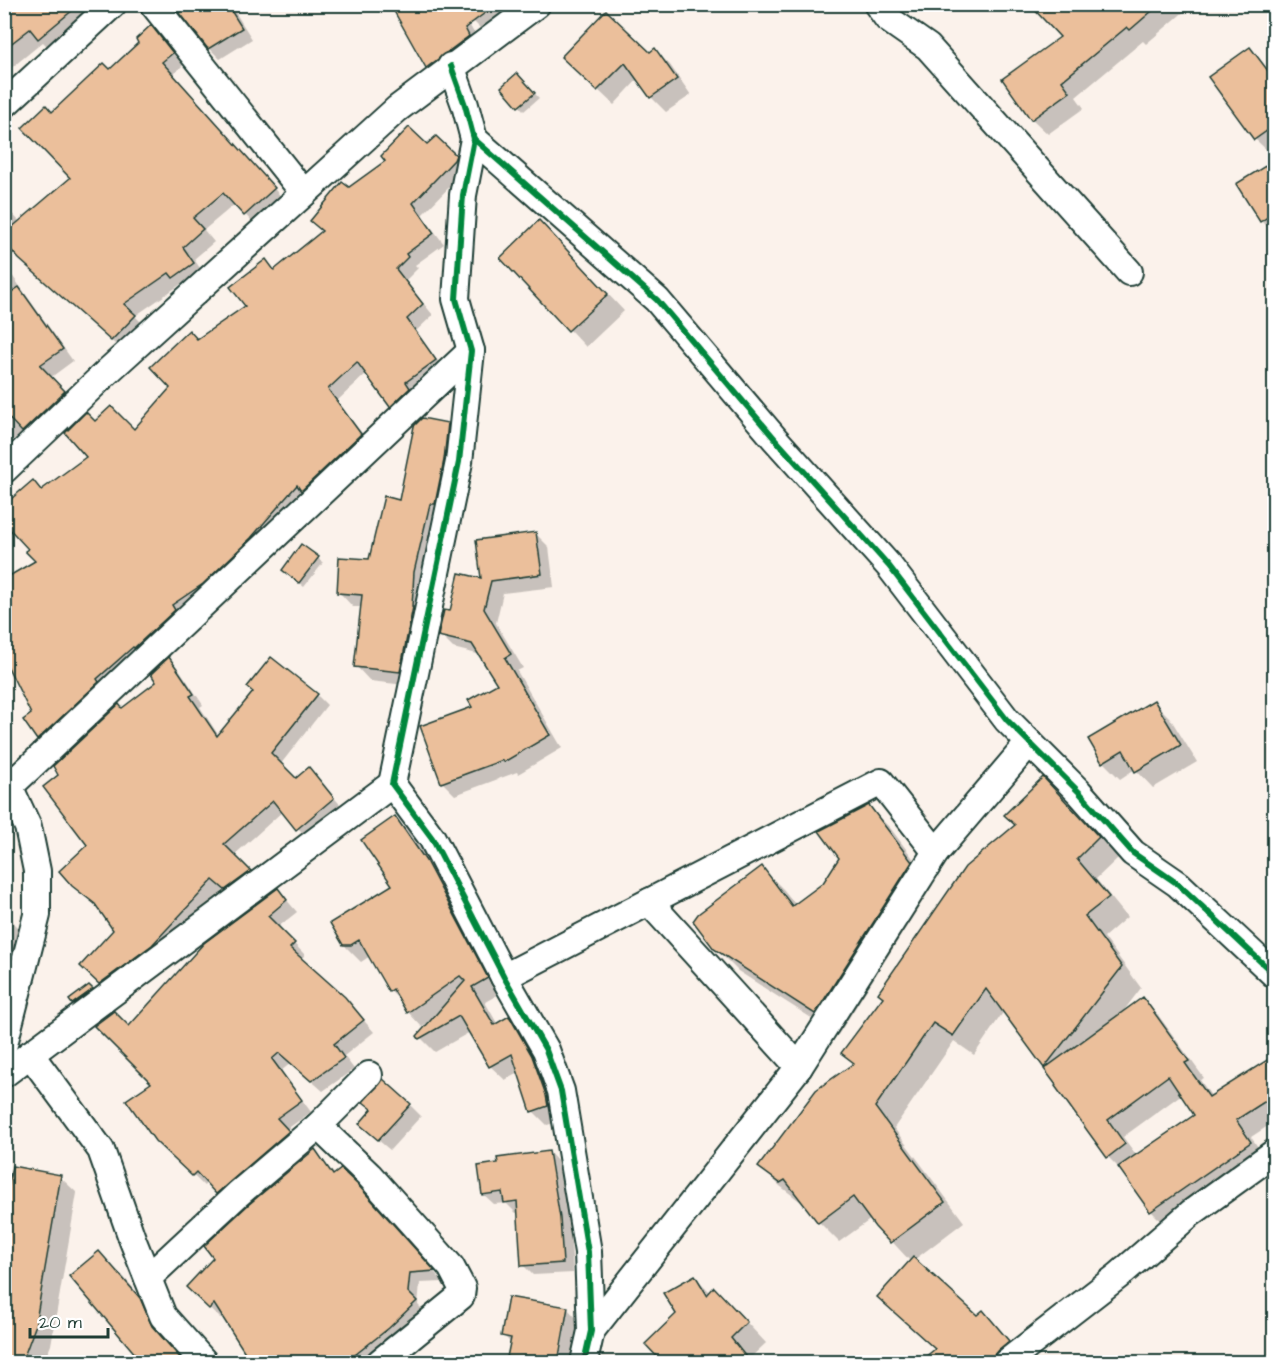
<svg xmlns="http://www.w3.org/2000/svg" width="1279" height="1367" viewBox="0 0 1279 1367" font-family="'Architects Daughter',sans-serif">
<rect width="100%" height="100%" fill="#fbf2eb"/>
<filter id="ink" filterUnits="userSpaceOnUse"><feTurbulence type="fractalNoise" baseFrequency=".0167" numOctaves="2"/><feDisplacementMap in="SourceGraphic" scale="12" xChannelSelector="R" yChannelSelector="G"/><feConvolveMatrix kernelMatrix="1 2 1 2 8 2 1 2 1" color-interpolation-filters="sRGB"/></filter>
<g filter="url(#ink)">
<g fill="#0003" fill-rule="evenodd">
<path d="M4,4H112L53,52L43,42L4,74Z"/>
<path d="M185,4H230L252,39L220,59L209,48Z"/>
<path d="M458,4L485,53L444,83L427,67Z"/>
<path d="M469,4H537L490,38L474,22Z"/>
<path d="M1031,4H1193L1146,44L1143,41L1076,97L1084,108L1048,134L1032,119L1062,37Z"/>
<path d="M151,28L183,65L173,75L285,201L257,227L235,204L204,230L214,242L194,259L205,276L186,289L181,284L135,316L146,327L124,352L5,246L4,205L20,222L72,178L53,114L110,71L140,43Z"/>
<path d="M1250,49L1274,76V154L1272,155L1255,139Z"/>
<path d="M655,50L670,65L691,95L666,112L651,97L638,79L614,105L579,72L649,54Z"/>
<path d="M522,80L539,98L524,111L503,87Z"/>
<path d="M436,138L465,167V171L422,215L444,244L415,265L418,268L405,281L433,315L416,331L445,371L402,416L391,406L367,373L337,401L371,445L48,750L38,739L25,720L33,715L11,671L4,665V589L38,562L30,549L42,491L89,457L95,423L134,431L172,388L197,341L247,306L265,261L275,271L323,232L312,221L349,189L427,147Z"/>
<path d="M1274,164V230L1272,232L1261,221Z"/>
<path d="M556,239L624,311L586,347L502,258Z"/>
<path d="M4,264L73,361L50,378L76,404L35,442L24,432L4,446Z"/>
<path d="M447,424L462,439L414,686L370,681L356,666L362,607H353L339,592L370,560L400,502Z"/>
<path d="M536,534L549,547L554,587L503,593L496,623L523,668L517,671L562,748L518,774L517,772L455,795L442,782L474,707L499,685L481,655L453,648L440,635L451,612L483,580Z"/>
<path d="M318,558L323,563L304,587L284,570Z"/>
<path d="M169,659L179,669L203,705L200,707L219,736L317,695L327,705L280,765L296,780L309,769L344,809L308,839L283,811L233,856L260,882L236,900L225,889L162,955L110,994L82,966L115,930L99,908L73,885L89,845L60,775L122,710L158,682Z"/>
<path d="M1154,702L1170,718L1197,762L1153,788L1135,769L1120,779L1103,762Z"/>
<path d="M1063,799L1118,858L1096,879L1127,917L1104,937L1141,988L1122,1013L1142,999L1158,1015L1204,1078L1200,1080L1212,1097L1274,1057V1122L1251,1137L1266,1159L1167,1227L1151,1211L1124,1173L1108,1157L1004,1011L974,1055L954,1041L894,1128L964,1222L914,1260L976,1317L983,1312L1022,1356L1014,1362H942L934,1352L936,1350L911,1262L871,1219L839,1242L819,1222L803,1201L801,1202L780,1186L760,1166L855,1065L843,1053ZM1182,1094L1196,1115L1137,1156L1123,1137Z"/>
<path d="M869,807L891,829L933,885L838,1035L738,971L715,948L762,868L784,890L796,905L825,884Z"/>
<path d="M395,818L409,832L440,877L501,993L485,1002L498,1025L509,1018L523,1032L546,1072L562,1121L547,1125L533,1111L520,1072L505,1080L490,1066L470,1032L435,1052L419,1036L430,1022L422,1027L408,1012L403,1003L390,991L370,956L361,962L346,947L332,923L394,885Z"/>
<path d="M278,890L297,912L278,927L305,955L301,959L344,998L374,1032L344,1056L354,1069L323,1091L291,1063L281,1071L311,1112L287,1129L299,1142L228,1204L207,1182L204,1186L169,1152L153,1083L129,1028Z"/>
<path d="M4,911L34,946L32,954L5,977Z"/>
<path d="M89,987L97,995L78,1008L71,1001Z"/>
<path d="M410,1105L421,1116L390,1150L372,1135L373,1110Z"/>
<path d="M314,1151L335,1175L369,1198L443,1282L420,1283L418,1305L426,1313L370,1362H274L270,1357L262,1362H255L247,1354L223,1316L221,1319L188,1287Z"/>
<path d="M549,1152L559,1163L570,1229L573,1273L533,1275L523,1265L519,1212L516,1213L506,1203L494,1204L483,1194Z"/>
<path d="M60,1177L77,1193L51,1345L44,1362H4V1274Z"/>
<path d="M99,1253L122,1275L162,1322L174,1350L185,1362H144L71,1277Z"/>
<path d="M695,1277L711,1293L734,1309L766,1343L750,1358L753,1362H664L647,1344L678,1314Z"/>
<path d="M567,1308L578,1320L571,1362H507L511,1343L503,1335Z"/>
</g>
<g fill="#ebbf9b" stroke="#1f3d34" stroke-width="1.5">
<path d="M4,4H80L38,39L30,29L4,49Z"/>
<path d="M182,4H227L242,28L208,49L176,8Z"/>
<path d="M390,4H497L465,28L469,36L426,68Z"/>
<path d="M1029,4H1160L1130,30L1127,27L1062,81L1070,92L1031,120L1002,79L1060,37Z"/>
<path d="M606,10L650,52L655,48L677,79L650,98L625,63L597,91L561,57Z"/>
<path d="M151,25L173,53L162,62L275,188L244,216L223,193L193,218L203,229L183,247L194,263L173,278L169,273L124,304L136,315L111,341L19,259L4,242V234L70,178L22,128L46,105L52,112L104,63L110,69L138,43L136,39Z"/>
<path d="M1250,47L1275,80V125L1254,140L1208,77Z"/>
<path d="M517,73L535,93L518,107L501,87Z"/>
<path d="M409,127L427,144L436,136L456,155L454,160L413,203L434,233L406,254L408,257L396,269L423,304L407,319L436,360L406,382L410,388L390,407L357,362L328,389L361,434L301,491L297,485L251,538L203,584L172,605L175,610L134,648L133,647L97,679L99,682L37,740L23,720L31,714L4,659V579L35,561L25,551L28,549L4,523V505L33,480L41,490L86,457L65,433L86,412L95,421L111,406L134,429L170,388L150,367L189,330L197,339L245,306L230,287L266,259L274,270L322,231L310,221L342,182L349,187L385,161L381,156Z"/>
<path d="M1275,160V212L1260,222L1236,184Z"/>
<path d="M539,220L608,294L568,331L500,258Z"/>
<path d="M19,287L63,349L40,365L65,391L22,432L4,413V297Z"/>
<path d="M422,418L448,423L444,460L435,504H430L414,572L412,607H413L400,672L354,667L362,595L337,593L339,557L369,559L384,496L399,500L414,426Z"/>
<path d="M536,532L542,574L491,581L484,609L511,654L505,658L550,735L504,762L503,760L441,783L420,726L472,707L468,700L497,684L472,644L438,636L444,610L450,611L459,573L481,578L476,540Z"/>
<path d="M301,544L319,557L299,583L282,570Z"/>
<path d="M169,657L194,694L190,696L217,736L253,692L247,687L271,657L318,694L271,753L296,778L309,767L334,798L296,830L273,801L224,844L251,871L225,890L213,880L152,945L99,984L80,966L113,930L95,904L72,886L59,871L87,845L43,787L58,775L53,766L119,704L122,708L156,682L151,674Z"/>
<path d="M1154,700L1181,745L1135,772L1123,750L1102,763L1088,739Z"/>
<path d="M1043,777L1099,837L1077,859L1109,897L1085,916L1122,967L1044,1068L986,989L953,1036L933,1023L875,1107L945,1202L890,1243L875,1227L853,1197L818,1223L785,1180L780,1183L758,1167L816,1090L854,1063L841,1053L883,997L878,993L965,867L1015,825L1004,815Z"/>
<path d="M869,805L912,862L815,1014L714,949L693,921L698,914L762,866L792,906L823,883L839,858L819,831Z"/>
<path d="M395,816L426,861L488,978L472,987L494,1025L509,1016L532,1056L546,1095L548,1106L531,1112L512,1054L489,1067L459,1016L419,1039L417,1036L465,981L460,976L407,1013L393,989L389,992L359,940L351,945H343L330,923L392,885L361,840Z"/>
<path d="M278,888L287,900L268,916L295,943L290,948L345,997L364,1020L334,1044L344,1058L311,1081L279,1053L272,1059L302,1100L277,1118L289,1131L216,1194L196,1172L192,1176L155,1141L126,1100L151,1083L94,1026L114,1011L129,1026L204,943Z"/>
<path d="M89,985L93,989L72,1004L69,1000Z"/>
<path d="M1143,997L1189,1061L1185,1063L1209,1097L1275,1055V1095L1236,1120L1251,1142L1150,1212L1118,1167L1194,1115L1168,1076L1108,1120L1125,1144L1107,1158L1055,1086L1056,1085L1044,1069Z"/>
<path d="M383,1079L411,1104L378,1140L359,1124L372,1109L363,1102Z"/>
<path d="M315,1149L333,1175L341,1169L358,1185L435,1271L410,1273L408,1292L417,1301L389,1328L346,1362H251L214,1304L209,1309L186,1287L213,1258L204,1246L248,1205Z"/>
<path d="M549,1151L560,1218L563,1263L521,1266L517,1201L504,1203L502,1192L482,1195L478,1166L498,1163L497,1158Z"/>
<path d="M12,1166L61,1175L35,1327L22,1362L4,1358V1210Z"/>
<path d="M99,1251L140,1298L152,1326L184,1362H142L69,1276Z"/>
<path d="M913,1257L977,1315L983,1310L1009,1341L998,1350L988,1362H919L935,1349L877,1297Z"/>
<path d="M695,1275L707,1295L714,1287L747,1322L731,1338L750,1362H662L645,1344L676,1314L663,1293Z"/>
<path d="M508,1297L568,1307L558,1362H506L511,1338L501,1336Z"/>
</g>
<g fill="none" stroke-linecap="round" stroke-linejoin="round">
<g stroke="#1f3d34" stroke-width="30">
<g id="minor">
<path d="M153,4L304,193"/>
<path d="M877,4L888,19L928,47L1129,272"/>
<path d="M451,66L465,105L474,139L463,195L456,299L471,351L459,462L392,784L432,838L504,977L546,1050L561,1091L588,1252L591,1331L584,1362"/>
<path d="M4,105L113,4"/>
<path d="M474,139L657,300L775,439L889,566L1007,720L1079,792L1133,853L1178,884L1274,974"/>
<path d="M4,470L107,372L397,109L537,4"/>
<path d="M4,775L28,827L37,871V915L4,1044"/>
<path d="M10,786L471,351"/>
<path d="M649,902L799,1067"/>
<path d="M504,977L881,782L936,852"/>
<path d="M30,1054L101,1150L133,1241L163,1316L204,1362"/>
<path d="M4,1074L392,784"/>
<path d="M318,1126L369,1175L451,1267L462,1288L461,1296L380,1362"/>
<path d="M148,1278L238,1194L318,1126L369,1075"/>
<path d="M591,1331L799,1067L936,852L1029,743"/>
<path d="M1007,1362L1118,1276L1191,1213L1274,1153"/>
</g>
</g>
<use href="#minor" stroke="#fff" stroke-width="26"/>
<g stroke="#fff" stroke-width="10">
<g id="cycleway">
<path d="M451,66L465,105L474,139L463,195L456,299L471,351L459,462L392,784L432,838L504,977L546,1050L561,1091L588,1252L591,1331L584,1362"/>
<path d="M474,139L657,300L775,439L889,566L1007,720L1079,792L1133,853L1178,884L1274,974"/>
</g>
</g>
<use href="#cycleway" stroke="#00873e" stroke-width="6"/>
</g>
</g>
<rect width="1279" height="1367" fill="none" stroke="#fff" stroke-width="24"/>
<rect x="12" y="12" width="1255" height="1343" fill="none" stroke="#1f3d34" stroke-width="2" filter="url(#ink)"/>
<path d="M30 1328v9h78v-9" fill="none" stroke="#1f3d34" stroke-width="3"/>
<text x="39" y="1328" font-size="18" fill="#1f3d34" stroke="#ffffff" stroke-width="4.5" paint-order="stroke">20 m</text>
</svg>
